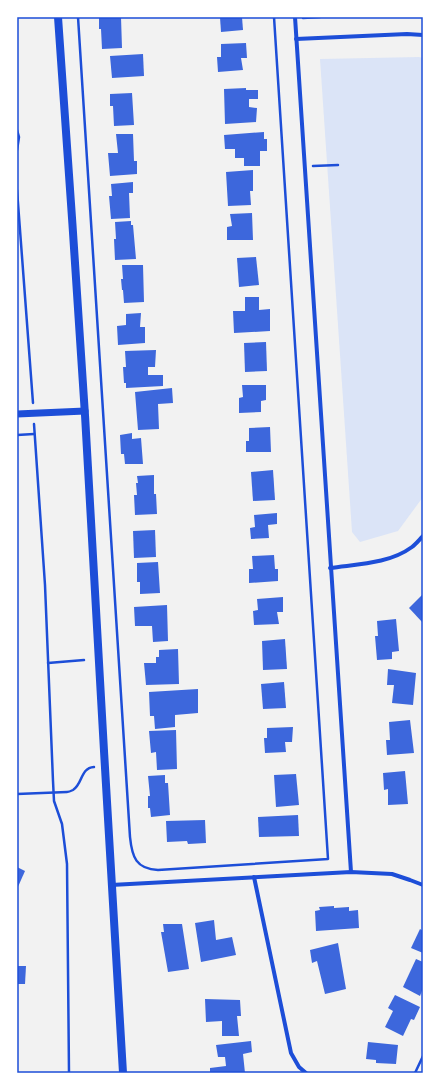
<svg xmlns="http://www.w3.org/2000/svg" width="440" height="1090" viewBox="0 0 440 1090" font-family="Commissioner,sans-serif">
<rect width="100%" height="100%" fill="#f2f2f2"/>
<path fill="#dbe4f7" d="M419,57L423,58V497L398,531L360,542L352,532L320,59Z"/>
<g fill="#3d67dc">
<path d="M100,17H121L122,48L102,49L101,29H99V18H100Z"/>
<path d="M220,17H242L243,30L221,32Z"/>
<path d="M246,43L247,58H241L243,70L218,72L217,57H221V44Z"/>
<path d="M143,54L144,76L112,78L110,56Z"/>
<path d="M246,88V90H258V99H249V107L257,108L256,122L225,124L224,89Z"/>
<path d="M132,93L134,125L114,126L113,106H110V94Z"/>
<path d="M264,132V139H267V151H260V166H244V158H235V149H225L224,135Z"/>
<path d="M116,134H133L134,161H137V174L110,176L108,153H118Z"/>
<path d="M253,170V191H250L251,205L228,206L226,172Z"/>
<path d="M133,182V193H129L130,218L111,219L109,196H112L111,184Z"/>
<path d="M252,213L253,240H227V227L232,226L230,214Z"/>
<path d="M131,221V225H133L136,259L115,260L114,239H116L115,222Z"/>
<path d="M256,257L259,285L239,287L237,258Z"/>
<path d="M122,265H143L144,302L124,303L123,290H122L121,279H123Z"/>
<path d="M245,297H259V310L270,309V331L234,333L233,311H245Z"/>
<path d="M141,313L140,327H145V343L118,345L117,326L126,325V314Z"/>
<path d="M266,342L267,371L245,372L244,343Z"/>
<path d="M156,350L155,367H148V375H163V386L126,388V383H124L123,367H126L125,351Z"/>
<path d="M242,385H266V400L261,401V412L239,413V398L243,397Z"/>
<path d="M172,388L173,403L158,404L159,429L138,430L135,392Z"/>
<path d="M270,427L271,452H246V441H249V428Z"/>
<path d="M132,433V439L141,438L143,464H125L124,454H121L120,435Z"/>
<path d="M273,470L275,500L253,501L251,472Z"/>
<path d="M154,475V494H156L157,514L135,515L134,495H137L136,483H138L137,476Z"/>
<path d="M277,513V524L268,525L269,538L251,539L250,528L255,527L254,515Z"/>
<path d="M155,530L156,557L134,558L133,531Z"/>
<path d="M274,555L275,569H278V581L249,583V569H253L252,556Z"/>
<path d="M158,562L160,593L140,594V582H137V563Z"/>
<path d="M423,594V623L409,608Z"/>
<path d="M283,597V612H277L279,624L254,625L253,611L258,610L257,599Z"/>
<path d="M167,605L168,641L153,642L152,626H135L134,607Z"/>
<path d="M396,619L399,651L392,652V659L377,660L375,636H378L377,621Z"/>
<path d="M285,639L287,669L263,670L262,641Z"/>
<path d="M178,649L179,684L146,685L144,663H156V657H159V650Z"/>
<path d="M388,669L416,673L413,705L392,703L394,685H387Z"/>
<path d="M284,682L286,708L263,709L261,684Z"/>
<path d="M198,689V713L175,715V727L155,729L154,716H150L149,692Z"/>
<path d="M410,720L414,753L387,755L386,740H390L389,722Z"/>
<path d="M293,727L292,742H285L286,752L265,753L264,738H267V728Z"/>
<path d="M176,730L177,769L157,770L156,752L151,753L149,731Z"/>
<path d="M405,771L408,804L388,805V789L384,790L383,773Z"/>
<path d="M296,774L299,805L276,807L274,775Z"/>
<path d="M165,775V783H168L170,815L151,817L150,808H148V796H150L148,776Z"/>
<path d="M298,815L299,836L259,837L258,817Z"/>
<path d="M205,820L206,843L188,844L187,841L167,842L166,821Z"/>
<path d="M17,867L25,871L17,889Z"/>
<path d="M334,906V908L349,907V911L358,910L359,928L316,931L315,911L320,910L319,907Z"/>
<path d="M214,920L216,940L232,937L236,955L201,962L195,923Z"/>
<path d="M163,924H182L189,969L168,972L161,932H164Z"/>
<path d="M420,929L423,931V953L411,948Z"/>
<path d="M338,943L346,989L325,994L317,961L312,963L310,950Z"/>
<path d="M416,959L423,962V988L420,996L403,987Z"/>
<path d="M17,966H26L25,984H17Z"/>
<path d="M395,995L420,1007L414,1020L411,1019L403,1036L385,1027L393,1011L388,1008Z"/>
<path d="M205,999L240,1000L241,1016H237L239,1036H222V1021L206,1022Z"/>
<path d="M251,1041L252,1052L243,1054L245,1073H210V1068L226,1066L225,1057H218L216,1045Z"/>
<path d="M368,1042L398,1045L396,1064L376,1063V1060L366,1059Z"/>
</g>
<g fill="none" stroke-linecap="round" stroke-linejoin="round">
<g stroke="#1d4ed8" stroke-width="2.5">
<path d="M78,17L130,837C132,857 136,869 158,870L328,859L274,17"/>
<path d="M303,18L320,17"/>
<path d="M17,130L19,137L17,150"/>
<path d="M313,166L338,165"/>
<path d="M17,190L33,403"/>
<path d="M34,424L45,585L53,781L54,801L62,824L67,864L69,1073"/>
<path d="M17,435L34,434"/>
<path d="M48,663L84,660"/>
<path d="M17,794L67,792C69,792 71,791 73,790C83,784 80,768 94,767"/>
<path d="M415,1073L423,1056"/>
</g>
<g stroke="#1d4ed8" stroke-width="4">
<path d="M295,17L351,872"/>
<path d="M296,39L407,34L423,35"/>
<path d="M330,568C357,564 389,564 412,547C416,544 419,540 423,536"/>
<path d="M254,877L291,1053L299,1067L306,1073"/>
<path d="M111,885L351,872L392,874L410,880L423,885"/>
</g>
<path stroke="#1d4ed8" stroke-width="7" d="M17,414L85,411"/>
<path stroke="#1d4ed8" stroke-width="8" d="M58,17C67,150 77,282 85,415C98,634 109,854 123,1073"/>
</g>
<rect width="440" height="1090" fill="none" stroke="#ffffff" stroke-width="36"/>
<rect x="18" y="18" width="404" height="1054" fill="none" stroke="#1d4ed8" stroke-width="1.5"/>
</svg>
